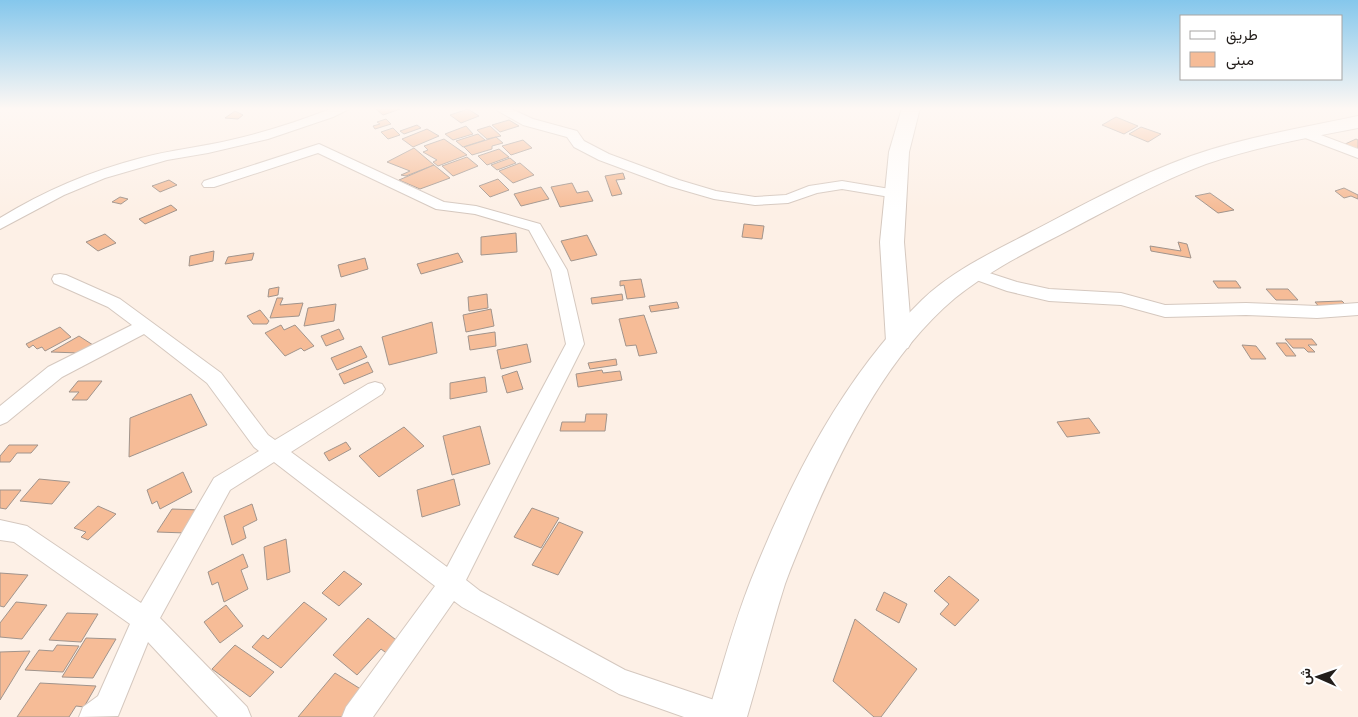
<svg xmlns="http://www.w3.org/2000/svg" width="1358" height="717" viewBox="0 0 1358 717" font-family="Jost,Vazirmatn,sans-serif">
<rect width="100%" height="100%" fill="#fdf0e6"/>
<g fill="#f6bc97" stroke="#a1948c">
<path d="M379,108H400V109L383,115L376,109Z"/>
<path d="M468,109L479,116L461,123L450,115Z"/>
<path d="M235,111L243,115L238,119L225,118Z"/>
<path d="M1116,117L1138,126L1124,134L1102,125Z"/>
<path d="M386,119L391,124L375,129L373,126L380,124L377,122Z"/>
<path d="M509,120L519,126L500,132L492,125Z"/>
<path d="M417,125L421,128L404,134L400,131Z"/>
<path d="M466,126L473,134L453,140L445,134Z"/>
<path d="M490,126L501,136L487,139L477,130Z"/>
<path d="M1141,127L1161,134L1148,142L1129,134Z"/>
<path d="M393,128L400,135L388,139L381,132Z"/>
<path d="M427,129L439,136L413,147L402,139Z"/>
<path d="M478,134L485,140L463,147L456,141Z"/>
<path d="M496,137L503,143L492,146V149L472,155L464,147Z"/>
<path d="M444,139L467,155L438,166L433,162L437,160L423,152L428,150L424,146Z"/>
<path d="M1356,139L1358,140V151L1343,145Z"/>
<path d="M523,140L532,148L511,155L502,146Z"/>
<path d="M414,148L434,165L406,176L401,175L410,171L387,162Z"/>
<path d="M499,149L509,157L487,165L478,156Z"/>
<path d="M467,157L478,166L453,176L442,166Z"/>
<path d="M510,158L516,163L497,170L491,165Z"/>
<path d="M520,163L534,175L513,183L499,171Z"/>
<path d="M434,165L450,178L420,189L399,180Z"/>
<path d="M623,173L625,179L616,180L622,194L612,196L605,176Z"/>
<path d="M498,179L509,190L490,197L479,186Z"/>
<path d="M169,180L177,185L160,192L152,186Z"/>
<path d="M572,183L577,193L588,191L593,201L560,207L551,187Z"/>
<path d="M541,187L549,199L521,206L514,194Z"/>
<path d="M1344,188L1358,195V199L1351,196L1344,198L1335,191Z"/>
<path d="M1210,193L1234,210L1218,213L1195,196Z"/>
<path d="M120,197L128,199L121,204L112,202Z"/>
<path d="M171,205L177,210L145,224L139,219Z"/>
<path d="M744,224L764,226L762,239L742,237Z"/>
<path d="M516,233L517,252L481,255V237Z"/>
<path d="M105,234L116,243L98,251L86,242Z"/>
<path d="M587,235L597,255L571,261L561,241Z"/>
<path d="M1178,242L1187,244L1191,258L1151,251L1150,246L1181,251Z"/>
<path d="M214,251L213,261L189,266L190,256Z"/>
<path d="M254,253L252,260L225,264L228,257Z"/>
<path d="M458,253L463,262L421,274L417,264Z"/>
<path d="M365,258L368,269L341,277L338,265Z"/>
<path d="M641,279L645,297L627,299L624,285L620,286V281Z"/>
<path d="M1213,281H1236L1241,288H1218Z"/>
<path d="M279,287L278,295L268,297L269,289Z"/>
<path d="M1266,289H1288L1298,300H1276Z"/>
<path d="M487,294L488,308L469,311L468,297Z"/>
<path d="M622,294L623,300L592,304L591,298Z"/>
<path d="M277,298H283L280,305L303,303L299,316L270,318Z"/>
<path d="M1342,301L1349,308L1321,309L1315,302Z"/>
<path d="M677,302L679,308L651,312L649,306Z"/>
<path d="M336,304L334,321L304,326L308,308Z"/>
<path d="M491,309L494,326L466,332L463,315Z"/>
<path d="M260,310L269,321L267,324H253L247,316Z"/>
<path d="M644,315L657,353L639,356L636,345L626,346L619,319Z"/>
<path d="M432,322L437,353L389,365L382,337Z"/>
<path d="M281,325L284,330L295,325L314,346L304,351L301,348L285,356L265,333Z"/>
<path d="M60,327L71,337L45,351L42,347L37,349L33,345L29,348L26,344Z"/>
<path d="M339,329L344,339L326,346L321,336Z"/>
<path d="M495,332L496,346L470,350L468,336Z"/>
<path d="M79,336L93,345L79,353L51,352Z"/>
<path d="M1285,339H1312L1317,345H1308L1315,352H1308L1304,348H1293Z"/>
<path d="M1276,343H1286L1296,356H1286Z"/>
<path d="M527,344L531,362L501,369L497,350Z"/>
<path d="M1242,345L1256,346L1266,359H1251Z"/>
<path d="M361,346L367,357L337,370L331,358Z"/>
<path d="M616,359L617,365L590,369L588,363Z"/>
<path d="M368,362L373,372L344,384L339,374Z"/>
<path d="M602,370L603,373L620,371L622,380L578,387L576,374Z"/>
<path d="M517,371L523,389L507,393L502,376Z"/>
<path d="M485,377L487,392L450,399V383Z"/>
<path d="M78,381H102L87,400H72L79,392H69Z"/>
<path d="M191,394L207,425L129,457L130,418Z"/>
<path d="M586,414H607L605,431H560L562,422H585Z"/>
<path d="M1089,418L1100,433L1067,437L1057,422Z"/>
<path d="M480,426L490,464L452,475L443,436Z"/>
<path d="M404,427L424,446L379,477L359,456Z"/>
<path d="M346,442L351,449L329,461L324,453Z"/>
<path d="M9,445H38L31,453H17L10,462H0V456Z"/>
<path d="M183,472L192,492L160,509L157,501L152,504L147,490Z"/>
<path d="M39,479L70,482L52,504L20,501Z"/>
<path d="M454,479L460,505L422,517L417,490Z"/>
<path d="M0,490H21L6,509L0,508Z"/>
<path d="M252,504L257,520L243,527L246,538L232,545L224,516Z"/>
<path d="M98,506L116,514L88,540L81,537L86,532L74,528Z"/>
<path d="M532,508L559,518L541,548L514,537Z"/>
<path d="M172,509L200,510L186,533L157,532Z"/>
<path d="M559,522L583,532L558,575L532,565Z"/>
<path d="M286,539L290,572L267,580L264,547Z"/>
<path d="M243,554L248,567L241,570L248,589L224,602L218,582L212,585L208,572Z"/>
<path d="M344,571L362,584L339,606L322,593Z"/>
<path d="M0,573L28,575L4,607L0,606Z"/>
<path d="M949,576L979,600L955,626L940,614L949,604L934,591Z"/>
<path d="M884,592L907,604L899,623L876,610Z"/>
<path d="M16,602L47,605L22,639L0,637V623Z"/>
<path d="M304,602L327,619L281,668L252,647L263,635L268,639Z"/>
<path d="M226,605L243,626L220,643L204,622Z"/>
<path d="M67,613L98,614L81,642L49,640Z"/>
<path d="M368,618L400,643L389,655L381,649L357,675L333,655Z"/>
<path d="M855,619L917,669L881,717H874L833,681Z"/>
<path d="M86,638L116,639L93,678L62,677Z"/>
<path d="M57,645L79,646L63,672L25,670L39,650L53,651Z"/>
<path d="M235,645L274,672L250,697L212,669Z"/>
<path d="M30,651L0,700V652Z"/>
<path d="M335,673L367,693L348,717H298Z"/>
<path d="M40,683L96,686L84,707L76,706L69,717H17Z"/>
</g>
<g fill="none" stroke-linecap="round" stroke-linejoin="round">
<g stroke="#d5c8bf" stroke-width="2">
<g id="minor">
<path d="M333,108H351L333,117L268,139L208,153L167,160L105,178L64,195L0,229V218C44,191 91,171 141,158C170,150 201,147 231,140C266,132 300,121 333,108Z"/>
<path d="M493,108H509L533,119L577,131L584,141L609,154L679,180L716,191L755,197L786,195L809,186L842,181L896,190L901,191L903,194L901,197L896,198L842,189L817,193L788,203L755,205L714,199L669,186L599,160L574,147L567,137L523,125Z"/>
<path d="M1305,129L1358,149V158L1300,136L1298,133Z"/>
<path d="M319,144L444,202L476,206L540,224L567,270L584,344L466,580L480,591L625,670L735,707L739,717H684L619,694L462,607L454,601L373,717H342L346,707L435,586L274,462L230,490L160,618L247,707L251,717H218L148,642L118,716L79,717L83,707L98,696L130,624L14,542L0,540V520L27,526L141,603L214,478L259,451L254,447L207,383L144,334L62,377L7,422L0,425V406L48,367L132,325L108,307L54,283L52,279L54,275L60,274L66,275L120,299L221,373L268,435L275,440L368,384L375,382L382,384L385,389L382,394L291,452L447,567L566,344L551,270L529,230L475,214L436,209L318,153L214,187H204L202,184L204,181Z"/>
<path d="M974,268L1017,282L1049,289L1121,293L1165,305L1246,303L1317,306L1358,303V315L1317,318L1246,315L1165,317L1121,305L1049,301L1007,291L968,277L966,273L968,269Z"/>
</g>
</g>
<g stroke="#d5c8bf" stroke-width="2">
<path id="secondary" d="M902,108H920L909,152L904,242L912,341L908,348L899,350L890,348L886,341L880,242L889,152Z"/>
</g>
<g stroke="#d5c8bf" stroke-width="2">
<path id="primary" d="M1358,116V128C1307,138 1255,147 1206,164C1160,181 1117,205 1073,228C1033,249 991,269 955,298C888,354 842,446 809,524C801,544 792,564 785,584C771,628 760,673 747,717H707C721,672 733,625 751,580C791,480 843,377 922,300C953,270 993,252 1031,232C1083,205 1135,176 1191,156C1245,137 1302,128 1358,116Z"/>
</g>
<use href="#minor" fill="#fff" fill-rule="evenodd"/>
<use href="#secondary" fill="#fff" fill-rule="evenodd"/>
<use href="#primary" fill="#fff" fill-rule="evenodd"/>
</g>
<linearGradient id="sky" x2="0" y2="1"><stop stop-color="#85c7ec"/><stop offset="0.52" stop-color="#fef8f4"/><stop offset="1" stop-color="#fef8f4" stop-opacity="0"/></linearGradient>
<rect width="1358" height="209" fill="url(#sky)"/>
<rect x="1180" y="15" width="162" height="65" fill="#ffffff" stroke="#a7a5a4"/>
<rect x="1190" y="31" width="25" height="8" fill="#ffffff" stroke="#a7a5a4"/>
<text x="1226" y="40" font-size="15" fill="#231e1b">طريق</text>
<rect x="1190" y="52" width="25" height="15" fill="#f6bc97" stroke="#a7a5a4"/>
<text x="1226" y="65" font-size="15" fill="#231e1b">مبنى</text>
<g transform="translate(1318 677) rotate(272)" stroke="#ffffff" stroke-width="4" paint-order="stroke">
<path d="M0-4L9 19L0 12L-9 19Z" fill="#231e1b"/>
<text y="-8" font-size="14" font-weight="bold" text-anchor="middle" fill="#231e1b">ش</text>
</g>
</svg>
